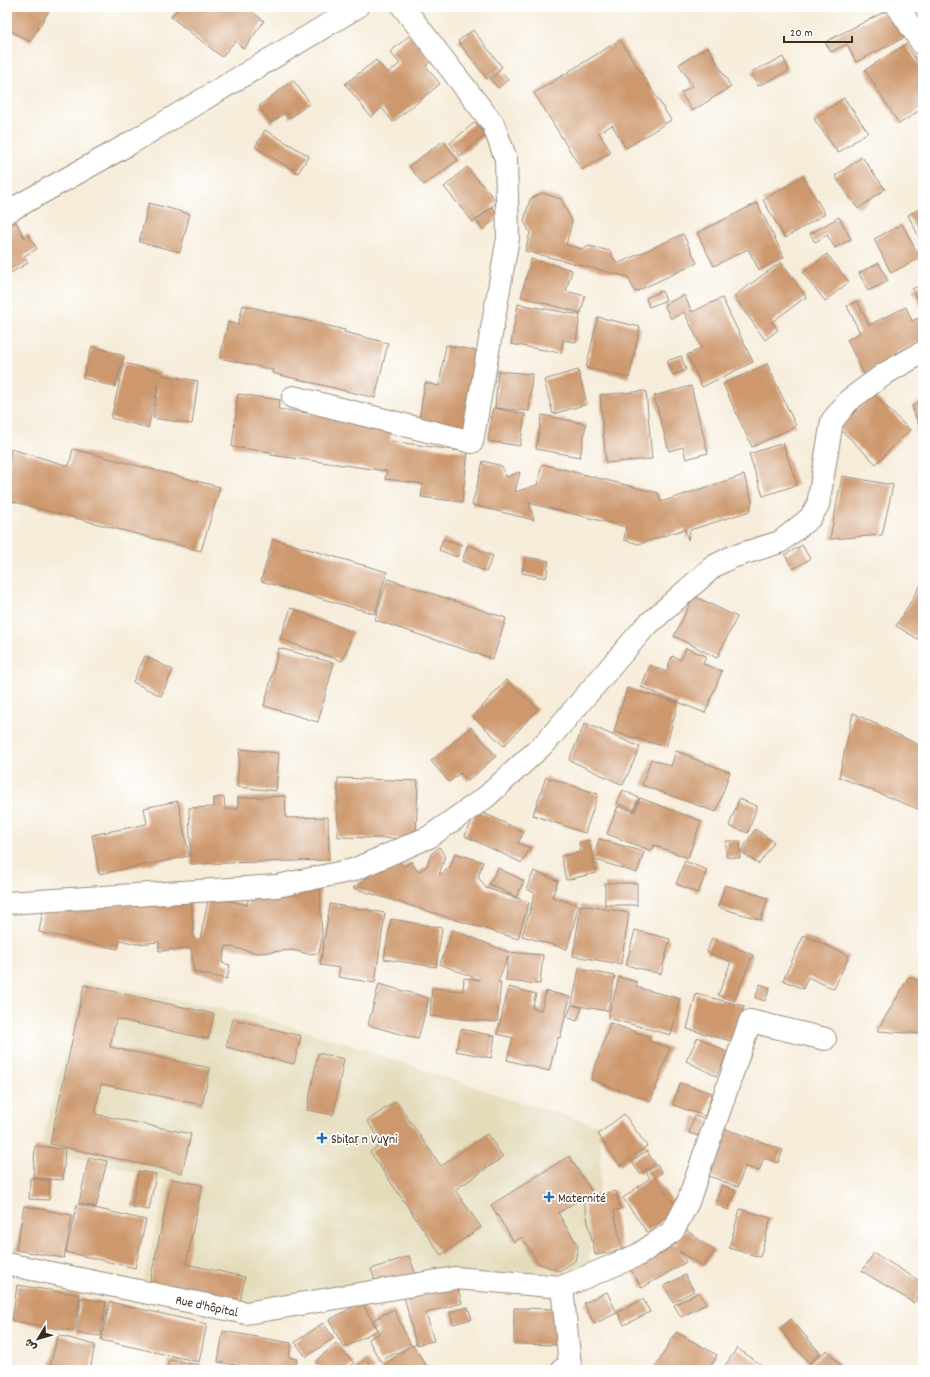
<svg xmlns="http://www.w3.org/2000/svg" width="930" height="1377" viewBox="0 0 930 1377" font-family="Dekko,'Playpen Sans Arabic',sans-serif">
<rect width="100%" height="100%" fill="#fff"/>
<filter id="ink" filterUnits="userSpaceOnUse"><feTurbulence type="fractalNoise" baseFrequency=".025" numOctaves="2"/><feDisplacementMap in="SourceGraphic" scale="8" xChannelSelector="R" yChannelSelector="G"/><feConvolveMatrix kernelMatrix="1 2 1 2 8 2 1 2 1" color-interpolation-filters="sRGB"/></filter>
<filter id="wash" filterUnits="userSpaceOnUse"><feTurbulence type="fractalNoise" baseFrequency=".012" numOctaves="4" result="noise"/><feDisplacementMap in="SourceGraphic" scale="16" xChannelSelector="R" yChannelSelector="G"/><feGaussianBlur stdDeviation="0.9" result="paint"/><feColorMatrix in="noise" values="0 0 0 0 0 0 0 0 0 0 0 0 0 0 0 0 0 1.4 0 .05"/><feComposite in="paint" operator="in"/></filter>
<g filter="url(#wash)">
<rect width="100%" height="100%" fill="#f6ecd9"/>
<path fill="#e4dbba" d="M84,981L250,1014L348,1044L506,1098L601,1126L600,1185L586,1282H467L245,1315L140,1295L167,1180L40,1149Z"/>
<g id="blocks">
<g fill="#cd986d">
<path d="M7,7H51L30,42L7,28Z"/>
<path d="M179,7H246L264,21L244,49L235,41L222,57L171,17Z"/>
<path d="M890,9L905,37L856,62L847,44L831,52L825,42Z"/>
<path d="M473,30L502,67L487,79L458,41Z"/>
<path d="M410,35L431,61L426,66L440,84L393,122L382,108L371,117L345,84L376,60L387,73L400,64L390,52Z"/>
<path d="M620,40L671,120L626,148L612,125L599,133L611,152L582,170L534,93Z"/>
<path d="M906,44L923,71V108L899,124L865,70Z"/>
<path d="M708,47L731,87L692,111L681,93L692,86L679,64Z"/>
<path d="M783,57L789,71L758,86L751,72Z"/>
<path d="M500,71L508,80L498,88L490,79Z"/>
<path d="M293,80L310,103L290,118L286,112L271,123L259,106Z"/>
<path d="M844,98L868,132L838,153L814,119Z"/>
<path d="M475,122L486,135L460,156L450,143Z"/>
<path d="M265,130L309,156L298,173L255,147Z"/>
<path d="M443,141L458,160L424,185L409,166Z"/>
<path d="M862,157L885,189L858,209L835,176Z"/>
<path d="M467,167L497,202L473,222L444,187Z"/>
<path d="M803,176L825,214L785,238L763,200Z"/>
<path d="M542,193L561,199L572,221L566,245L583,249L589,246L610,251L617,264L683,234L697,263L635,292L628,277L525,251L530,233L524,221L530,199Z"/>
<path d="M149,203L190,214L180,252L139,242Z"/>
<path d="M757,203L784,257L759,270L748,249L714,266L697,233Z"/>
<path d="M492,207L499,215L483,230L476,221Z"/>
<path d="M923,207V245L908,215Z"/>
<path d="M839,217L851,239L835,248L827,235L815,242L810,234Z"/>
<path d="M16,222L24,237L28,234L37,249L24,256L28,263L7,275V227Z"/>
<path d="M902,224L920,258L891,273L874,239Z"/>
<path d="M827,254L849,282L825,301L803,273Z"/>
<path d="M531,259L572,270L566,291L585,296L581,313L521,297Z"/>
<path d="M781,262L806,297L772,322L778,330L765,340L734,296Z"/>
<path d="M879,263L888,281L868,291L859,273Z"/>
<path d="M923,284V312L912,289Z"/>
<path d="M662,291L666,300L649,307L646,298Z"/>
<path d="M684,295L692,312L722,298L753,362L702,387L687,355L702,348L684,312L671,319L664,305Z"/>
<path d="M857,301L869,325L906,307L912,321L923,316V340L895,354L897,358L864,374L847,340L860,333L847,306Z"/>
<path d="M518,304L580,315L576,342L563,340L561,353L511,344Z"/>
<path d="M243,305L345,330L344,332L388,343L375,398L272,373L273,370L220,358L228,322L238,325Z"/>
<path d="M598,317L640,327L629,378L586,368Z"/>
<path d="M446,345L485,352L472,430L419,420L425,383L439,386Z"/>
<path d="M92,346L124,356L115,387L83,378Z"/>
<path d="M681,356L686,370L673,375L667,361Z"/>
<path d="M124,363L161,372V375L198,381L192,424L153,418L159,381L148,428L111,418Z"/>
<path d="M767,364L796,426L752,447L723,384Z"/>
<path d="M578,370L587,404L553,414L544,380Z"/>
<path d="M498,371L532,374L529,411L495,408Z"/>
<path d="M691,386L708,453L686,459L683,447L669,451L654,396Z"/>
<path d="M646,391L652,459L606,463L600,395Z"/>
<path d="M238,394L280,400L278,409L392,424L390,441L468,452L462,502L421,497L423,484L385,479L387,471L271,455V452L232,447Z"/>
<path d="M873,394L910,430L876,464L839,428Z"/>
<path d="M923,400V438L912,406Z"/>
<path d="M493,408L525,414L520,446L488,441Z"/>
<path d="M7,410L12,412L7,430Z"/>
<path d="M542,415L586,424L580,457L536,449Z"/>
<path d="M783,443L797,485L763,496L749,454Z"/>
<path d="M11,449L69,466L73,449L220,487L201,551L7,500V484Z"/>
<path d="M483,461L502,466L506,477L520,472L515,492L537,485L542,464L658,493L661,502L744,475L752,501L750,511L690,530L688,540L685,529L639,544L624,540L626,527L529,503L534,520L472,505Z"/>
<path d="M842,476L893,485L882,535L830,539Z"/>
<path d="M273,539L387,572L375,614L261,581Z"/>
<path d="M443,539L462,545L457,557L439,550Z"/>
<path d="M468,545L493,556L486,572L462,561Z"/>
<path d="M802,545L810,559L793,569L785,555Z"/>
<path d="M525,557L549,561L546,578L522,573Z"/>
<path d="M388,579L506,618L493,659L375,620Z"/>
<path d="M922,583L923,584V642L896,626Z"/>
<path d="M694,596L737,617L717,658L674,636Z"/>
<path d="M291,608L353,632L342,661L280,639Z"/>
<path d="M279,648L334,663L318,722L264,706Z"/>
<path d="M686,648L706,656L703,664L722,671L705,713L641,687L650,665L666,672L672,656L681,660Z"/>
<path d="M145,656L173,670L161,696L133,682Z"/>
<path d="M506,680L538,709L504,746L473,717Z"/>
<path d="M627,688L678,703L666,747L614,732Z"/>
<path d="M853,713L923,747V811L839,777Z"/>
<path d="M585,723L640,747L623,785L569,760Z"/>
<path d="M471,727L496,756L468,781L460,773L449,782L431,761Z"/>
<path d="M240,749L279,753L276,791L237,787Z"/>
<path d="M676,751L692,757L691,758L730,772L716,812L642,785L651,759L671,766Z"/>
<path d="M546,777L598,794L585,833L533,815Z"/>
<path d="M338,778L418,781L416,839L338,837Z"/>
<path d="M623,790L639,798L634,810L617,803Z"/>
<path d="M285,796L286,818L328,817L329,860L191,864L189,808L214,807V798L224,797L225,809H238V798Z"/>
<path d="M640,798L701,821L688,858L654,845L652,851L607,834L618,806L635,812Z"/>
<path d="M739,799L757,806L748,833L729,826Z"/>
<path d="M178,801L189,856L99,874L92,835L147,824L144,808Z"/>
<path d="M477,810L524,832L518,843L530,848L522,863L465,836Z"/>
<path d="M755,829L774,842L759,864L741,852Z"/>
<path d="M599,839L644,852L637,873L593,859L596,873L566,880L561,856L581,852L579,842L589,840L593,858Z"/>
<path d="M726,841H740V858L726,857Z"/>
<path d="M439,847L445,856L439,875L450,867L455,853L483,862L478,877L486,888L529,902L518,939L353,888L395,856L403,867L411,862L418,872L427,866L431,854Z"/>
<path d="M685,861L707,870L698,893L676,884Z"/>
<path d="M498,868L524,881L516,897L489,884Z"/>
<path d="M534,871L558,881L552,897L579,905L567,949L522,936L535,893L526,889Z"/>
<rect x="605" y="883" width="32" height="22"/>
<path d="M725,885L768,898L761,920L718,907Z"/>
<path d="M320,889L322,939L319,953L308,954L293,950L258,953L226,946L222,963L230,965L227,979L194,972L191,948L159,951V942L137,944L120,940L118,949L39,932L43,910L191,899L194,939H200L209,896L247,905L249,895Z"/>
<path d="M330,904L385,913L375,983L338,977L340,968L320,965Z"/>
<path d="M581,905L629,913L621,964L573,956Z"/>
<path d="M391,919L442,928L436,967L384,959Z"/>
<path d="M453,930L508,952L543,955L540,984L506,981L508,957L498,982H501L497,1022L430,1016L432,988L463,991L464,978L480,980L440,964Z"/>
<path d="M635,930L670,939L661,974L626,965Z"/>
<path d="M804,935L849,956L834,989L808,977L803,989L783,980Z"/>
<path d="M712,938L753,955L734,1001L718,995L731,962L707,952Z"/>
<path d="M579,969L615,976L608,1011L573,1005L582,1008L577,1021L567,1017L572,1004Z"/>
<path d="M619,977L637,982L636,987L680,999L671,1035L608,1018Z"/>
<path d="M909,977L923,982V1034L877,1031Z"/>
<path d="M379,984L429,998L418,1039L368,1025Z"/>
<path d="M760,984L770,988L765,1001L755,998Z"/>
<path d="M84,985L214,1014L208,1039L116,1019L110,1047L210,1068L202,1105L101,1084L95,1114L191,1134L182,1173L50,1144Z"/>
<path d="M509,987L536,994L532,1008L541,1010L546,991L570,997L560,1038L558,1037L549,1071L507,1060L513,1038L497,1034Z"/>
<path d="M696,994L744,1006L735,1042L687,1029Z"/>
<path d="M233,1019L301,1036L294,1064L226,1047Z"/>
<path d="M610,1023L650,1037L649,1041L670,1048L651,1101L591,1080Z"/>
<path d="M461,1029L495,1036L491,1058L456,1051Z"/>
<path d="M698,1037L728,1053L716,1076L686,1061Z"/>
<path d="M318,1053L344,1059L333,1115L307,1110Z"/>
<path d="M680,1083L712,1093L705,1116L673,1105Z"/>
<path d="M396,1101L441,1166L487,1134L503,1157L455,1190L481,1227L441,1255L370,1152L383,1143L367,1121Z"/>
<path d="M624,1114L647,1146L620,1166L598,1134Z"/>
<path d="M694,1116L709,1120L705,1138L689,1133Z"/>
<path d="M723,1128L783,1150L778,1163L764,1158L759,1171L745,1166L738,1187L706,1175Z"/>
<path d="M35,1146L65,1149L63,1180L33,1178Z"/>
<path d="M647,1151L655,1164L640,1174L631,1161Z"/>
<path d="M569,1156L592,1192L558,1213L578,1246L575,1261L559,1271L538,1263L522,1237L514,1242L491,1205Z"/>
<path d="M89,1157L107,1161L96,1207L79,1203Z"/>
<path d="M657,1165L662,1173L655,1177L678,1209L647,1232L623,1198L650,1178L646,1172Z"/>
<path d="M138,1171L156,1174L149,1210L132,1207Z"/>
<path d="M30,1178L50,1180L49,1200L29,1199Z"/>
<path d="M172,1179L202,1185L186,1264L245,1277L238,1310L148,1290Z"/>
<path d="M722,1185L736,1191L728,1210L715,1204Z"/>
<path d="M616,1191L620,1209L614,1211L622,1250L595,1255L583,1198Z"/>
<path d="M77,1204L146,1220L135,1268L66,1252Z"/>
<path d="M24,1206L72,1215L64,1258L16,1250Z"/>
<path d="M740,1209L771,1218L760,1257L729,1248Z"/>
<path d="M686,1230L715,1251L703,1267L679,1251L686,1262L642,1288L630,1268L673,1242L675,1245Z"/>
<path d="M874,1253L923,1283V1288L914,1303L862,1271Z"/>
<path d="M409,1256L415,1273L377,1286L371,1269Z"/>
<path d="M685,1275L694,1291L673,1302L664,1286Z"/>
<path d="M456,1283L462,1303L426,1313L434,1341L416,1345L404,1296Z"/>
<path d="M17,1285L80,1295L74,1331L12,1321Z"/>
<path d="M607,1292L617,1313L594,1324L584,1303Z"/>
<path d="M699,1292L706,1304L681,1317L674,1305Z"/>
<path d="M81,1298L106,1302L101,1336L76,1333Z"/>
<path d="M643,1299L650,1312L624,1325L618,1312Z"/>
<path d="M110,1302L207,1324L199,1362L101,1340Z"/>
<path d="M362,1302L377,1330L344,1348L329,1320Z"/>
<path d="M468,1307L472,1319L453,1324L450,1312Z"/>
<path d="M514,1308L559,1309L558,1345L514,1344Z"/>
<path d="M394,1309L411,1346L413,1345L428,1368L425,1370H381L380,1368L409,1347L380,1361L368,1339L380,1333L373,1320Z"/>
<path d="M791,1319L820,1353L809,1363L780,1329Z"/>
<path d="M323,1323L334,1338L306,1357L295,1342Z"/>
<path d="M223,1331L291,1343L289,1357L297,1359L295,1370H267L218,1362Z"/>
<path d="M676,1332L717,1355L709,1370H654Z"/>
<path d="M58,1335L95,1345L90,1370H49Z"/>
<path d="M336,1343L354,1363L347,1370H322L315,1362Z"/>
<path d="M737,1348L769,1370H722Z"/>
<path d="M827,1350L844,1370H808L806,1367Z"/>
<path d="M366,1359L375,1370H352Z"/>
<path d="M169,1360L200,1365L199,1370H167Z"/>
</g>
</g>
</g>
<g filter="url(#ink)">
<use href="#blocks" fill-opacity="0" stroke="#988b7c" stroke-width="1"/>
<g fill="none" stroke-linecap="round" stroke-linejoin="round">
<g stroke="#988b7c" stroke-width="24">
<g id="minor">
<path d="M898,7L923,45"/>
<path d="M7,212L129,144L357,7"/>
<path d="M293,397L472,442L508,238L506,159L493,124L403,7"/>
<path d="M7,903L277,886L353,870L429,837L486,797L547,741L644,628L714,566L732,557L780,542L810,518L818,505L832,421L849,400L886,373L923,352"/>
<path d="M7,1264L246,1313L455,1278L562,1287L638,1255L673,1231L688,1202L750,1021L825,1039"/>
<path d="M562,1287L570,1365L562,1370"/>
</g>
</g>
<use href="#minor" stroke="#fff" stroke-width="22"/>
</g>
</g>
<g fill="#1f6fb2" stroke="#fff" stroke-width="1.5">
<path d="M320 1132h4v4h4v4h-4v4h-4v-4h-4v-4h4z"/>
<path d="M547 1191h4v4h4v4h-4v4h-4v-4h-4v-4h4z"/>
</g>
<g text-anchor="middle" stroke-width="3.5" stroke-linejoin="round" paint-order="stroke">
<g font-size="13" fill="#3b2a1e" stroke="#fff" text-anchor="start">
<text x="331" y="1143">Sbiṭaṛ n Vuɣni</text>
<text x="558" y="1202">Maternité</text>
</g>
<g font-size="13" fill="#3b2a1e" stroke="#fff">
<text transform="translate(207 1305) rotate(12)" y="5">Rue d'hôpital</text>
</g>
</g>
<rect width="930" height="1377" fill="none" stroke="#fff" stroke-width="24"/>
<g transform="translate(38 1339) rotate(232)" stroke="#ffffff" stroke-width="3" paint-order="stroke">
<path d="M0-3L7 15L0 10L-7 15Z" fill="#3b2a1e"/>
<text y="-6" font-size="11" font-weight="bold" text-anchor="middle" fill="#3b2a1e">ش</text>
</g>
<path d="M784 36v6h68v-6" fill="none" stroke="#3b2a1e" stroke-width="2"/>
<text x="790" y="36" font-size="12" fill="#3b2a1e" stroke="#ffffff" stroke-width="3" paint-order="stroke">20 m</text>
</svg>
